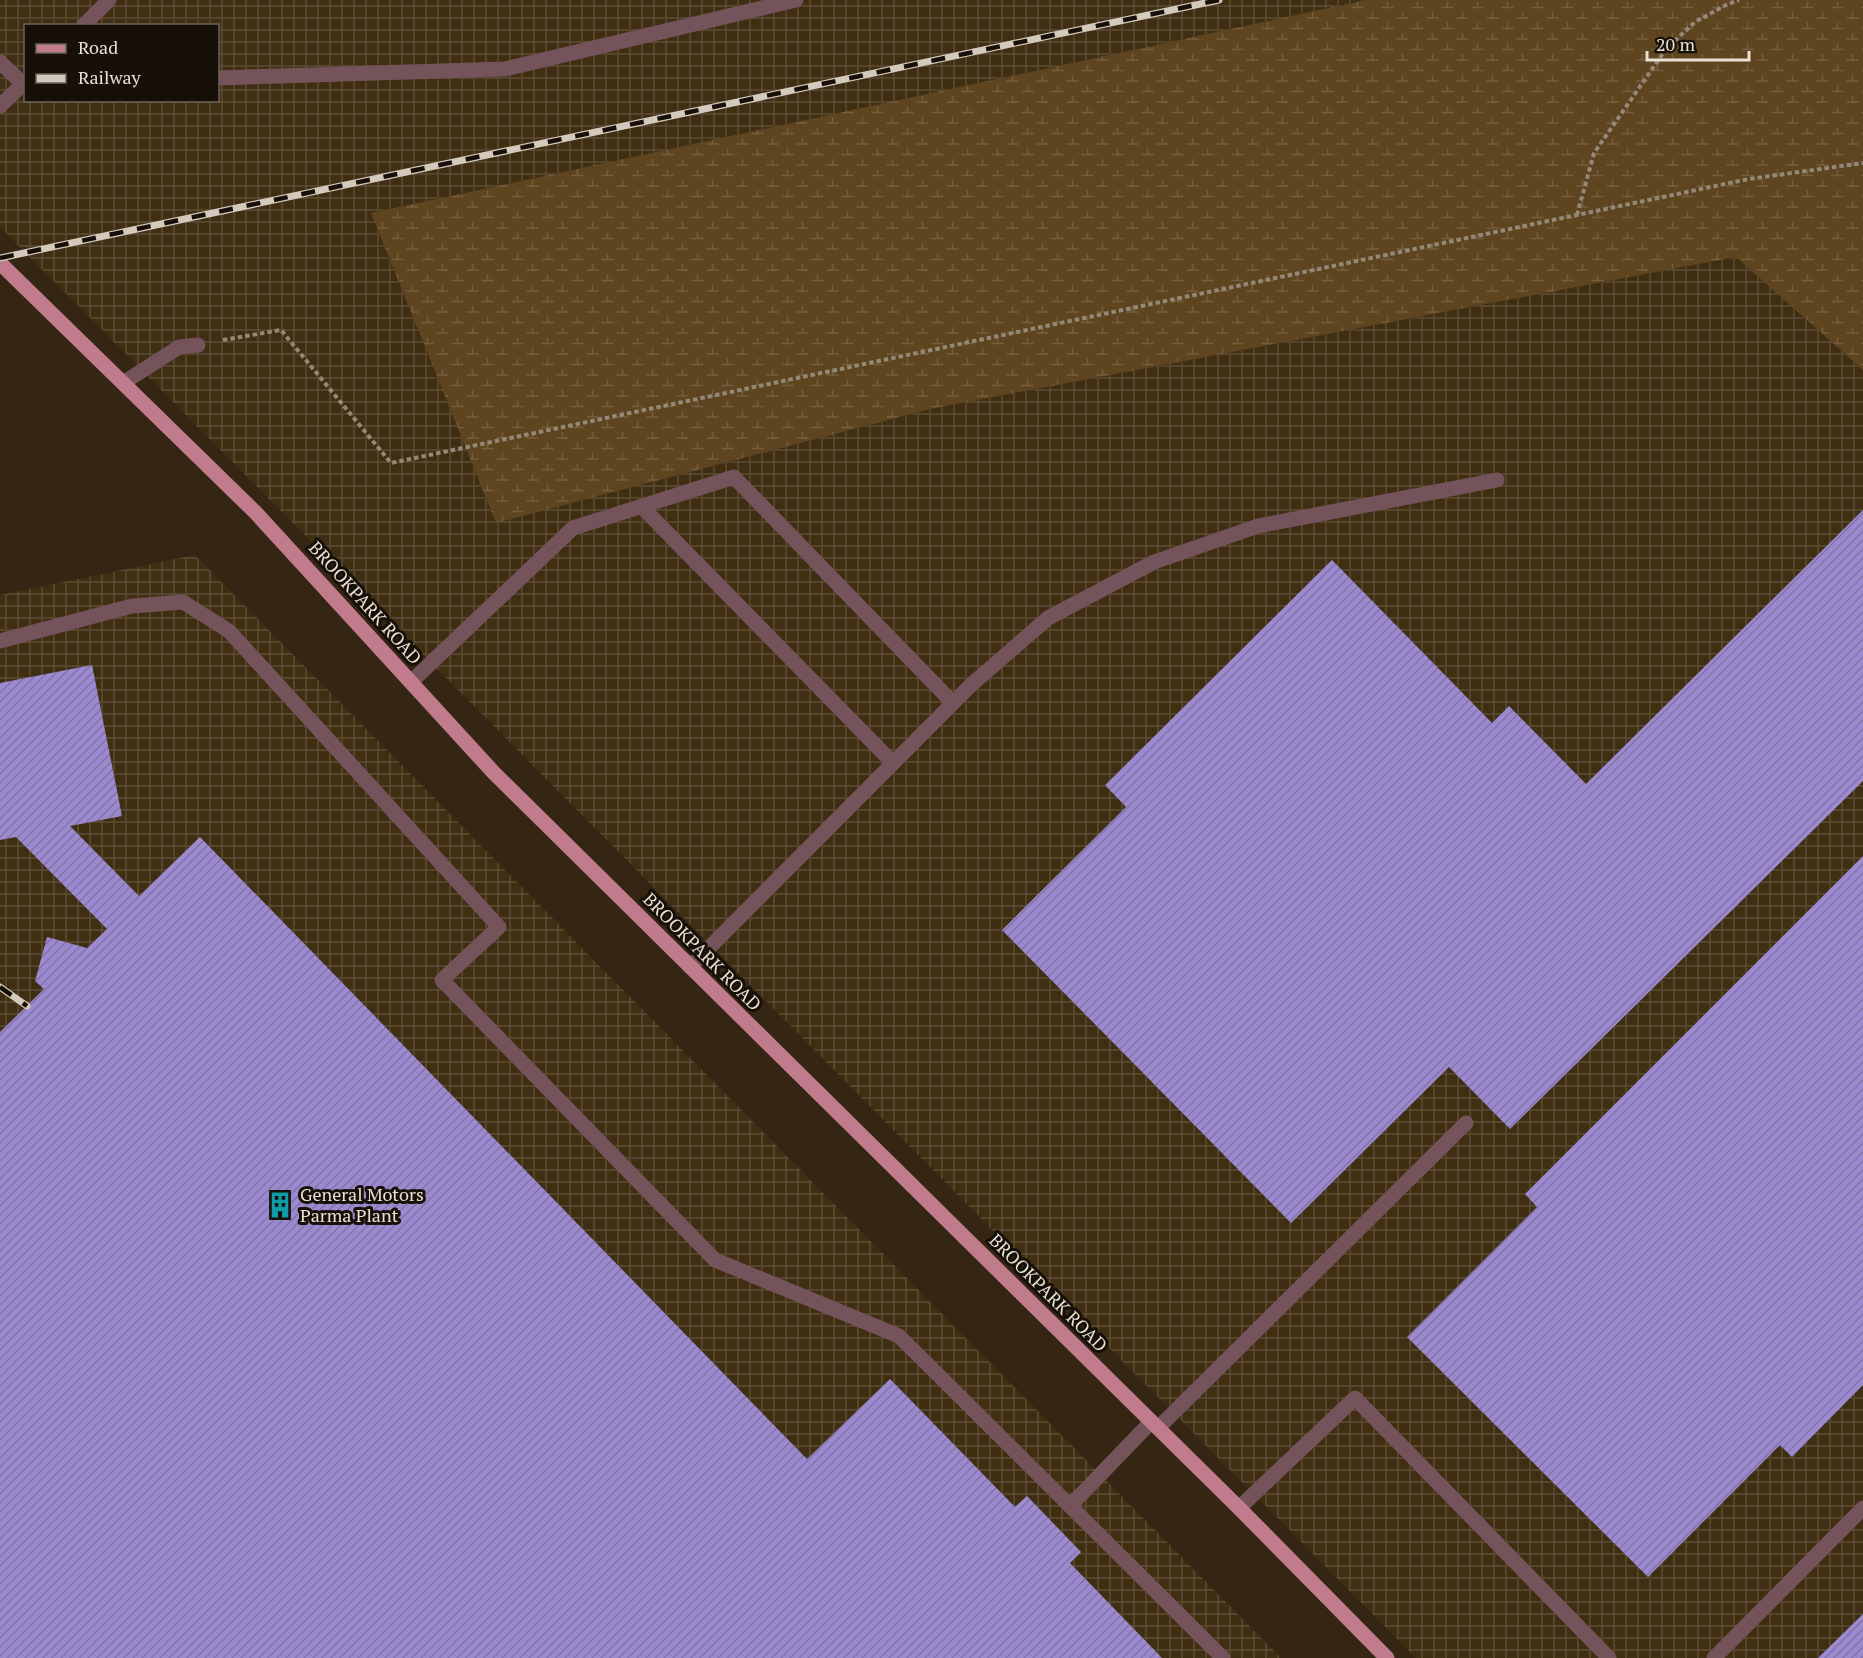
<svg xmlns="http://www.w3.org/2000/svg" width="1863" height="1658" viewBox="0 0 1863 1658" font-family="'PT Serif',serif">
<defs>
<pattern id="industrial-grid" width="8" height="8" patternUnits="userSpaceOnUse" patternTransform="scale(1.5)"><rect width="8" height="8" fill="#402e13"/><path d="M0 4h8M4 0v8" fill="none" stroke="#5c4c34"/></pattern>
<pattern id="wetland-marsh" width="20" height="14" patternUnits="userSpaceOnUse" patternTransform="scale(1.5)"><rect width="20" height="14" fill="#5e441f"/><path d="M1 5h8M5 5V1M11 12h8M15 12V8" fill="none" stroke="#755f3f"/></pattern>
<pattern id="building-hatch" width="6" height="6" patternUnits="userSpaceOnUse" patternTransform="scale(1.5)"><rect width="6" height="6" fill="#9c8ad1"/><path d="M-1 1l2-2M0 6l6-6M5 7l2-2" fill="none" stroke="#8275a6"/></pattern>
</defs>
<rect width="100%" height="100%" fill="#342612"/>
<g fill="url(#industrial-grid)" fill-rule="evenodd">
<path d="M0,0H1366L371,213L496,523L930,409L1737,257L1863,370V1658H1416L0,227ZM26,26H218V100H26Z"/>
<path d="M195,555L1281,1658H0V595Z"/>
</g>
<path fill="url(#wetland-marsh)" d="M1366,0H1863V370L1736,257L930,409L496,523L371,213Z"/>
<g fill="url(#building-hatch)">
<path d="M1863,510V781L1510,1129L1449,1067L1291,1223L1002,930L1126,807L1105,785L1332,560L1492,723L1509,706L1586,784Z"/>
<path d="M92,665L122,816L70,826L139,896L200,837L807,1459L890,1379L1015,1507L1027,1496L1081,1552L1070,1563L1162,1658H0V1032L44,989L35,981L47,937L87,948L107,929L16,837L0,840V683Z"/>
<path d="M1863,856V1385L1792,1457L1780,1445L1648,1577L1407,1337L1537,1207L1525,1194Z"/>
<path d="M1863,1614V1658H1818Z"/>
</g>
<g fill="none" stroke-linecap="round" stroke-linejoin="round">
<g stroke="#948878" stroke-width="4" stroke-dasharray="4.5 3" stroke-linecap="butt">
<path d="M1577,215L1594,153L1666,49L1695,22L1726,5L1739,0"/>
<path d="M223,340L281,330L391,463L1749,179L1863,163"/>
</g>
<g stroke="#75535b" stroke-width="15">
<path d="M83,26L109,0"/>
<path d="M0,62L23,84H26"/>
<path d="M218,78L505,69L796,0"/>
<path d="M0,106L26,81"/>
<path d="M123,383L179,347L198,345"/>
<path d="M642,507L893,763"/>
<path d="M0,641L132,606L183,602L229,631L499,927L442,980L715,1260L899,1336L1223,1658"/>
<path d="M411,682L573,528L734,477L953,703"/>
<path d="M690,967L971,685L1048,618L1154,562L1258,526L1497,480"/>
<path d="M1158,1428L1466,1123"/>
<path d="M1070,1506L1151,1422"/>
<path d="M1239,1508L1355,1398L1609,1658"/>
<path d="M1714,1658L1863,1508"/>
</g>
<path stroke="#c07b8c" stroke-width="15" d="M0,263L256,513L494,773L1239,1508L1387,1658"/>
<g stroke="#d4c9bd" stroke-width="7">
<g id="rail">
<path d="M0,258L1219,0"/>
<path d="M0,987L27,1006"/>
</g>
</g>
<use href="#rail" stroke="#171008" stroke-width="4.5" stroke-dasharray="14" stroke-linecap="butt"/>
</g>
<defs>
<g id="building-bare" transform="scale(2.07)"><path d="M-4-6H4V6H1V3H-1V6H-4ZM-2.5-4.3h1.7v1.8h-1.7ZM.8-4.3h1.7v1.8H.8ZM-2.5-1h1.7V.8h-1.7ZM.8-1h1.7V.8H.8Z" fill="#0f9aa8" stroke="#171008" stroke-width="2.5" paint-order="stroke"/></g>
</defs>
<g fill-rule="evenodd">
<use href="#building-bare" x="280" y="1205"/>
</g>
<g text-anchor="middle" stroke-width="6" stroke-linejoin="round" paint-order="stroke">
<g font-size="18" fill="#eae0d4" stroke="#171008">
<text transform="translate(365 603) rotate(48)" y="6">BROOKPARK ROAD</text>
<text transform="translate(702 952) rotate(45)" y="6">BROOKPARK ROAD</text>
<text transform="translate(1048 1293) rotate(45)" y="6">BROOKPARK ROAD</text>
</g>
<g font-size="18" fill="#eae0d4" stroke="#171008" text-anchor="start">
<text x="300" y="1201">General Motors<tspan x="300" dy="21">Parma Plant</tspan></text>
</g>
</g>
<rect x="24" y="24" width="195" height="78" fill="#171008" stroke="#6b635a" stroke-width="1.5"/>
<rect x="36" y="44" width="30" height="9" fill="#c07b8c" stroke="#6b635a" stroke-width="1.5"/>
<text x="78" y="54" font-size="18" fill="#eae0d4">Road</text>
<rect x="36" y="74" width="30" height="9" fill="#d4c9bd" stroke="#6b635a" stroke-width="1.5"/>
<text x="78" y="84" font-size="18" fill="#eae0d4">Railway</text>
<path d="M1647 51v9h102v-9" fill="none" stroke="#eae0d4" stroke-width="3"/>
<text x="1656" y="51" font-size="18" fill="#eae0d4" stroke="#171008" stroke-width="4.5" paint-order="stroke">20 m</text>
</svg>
